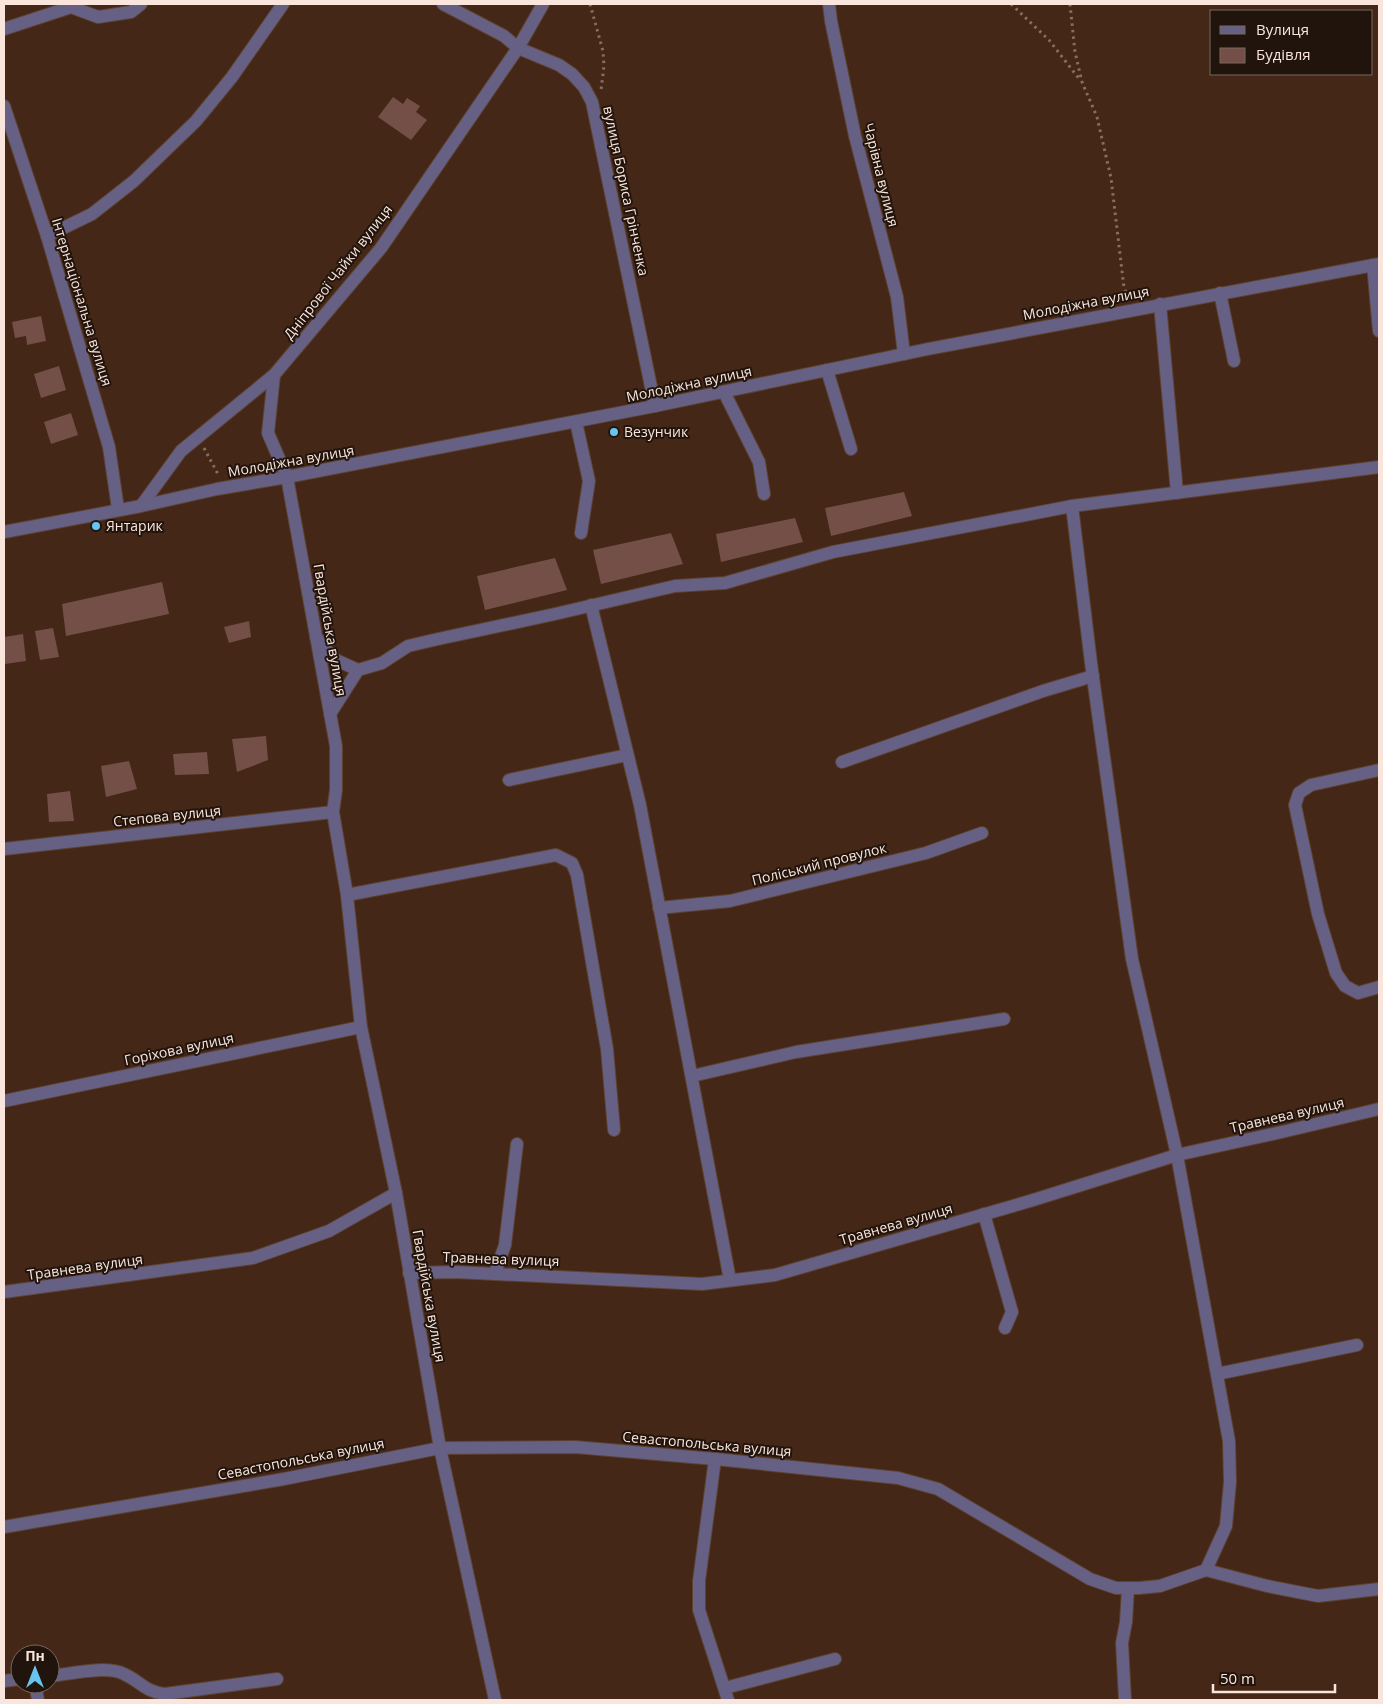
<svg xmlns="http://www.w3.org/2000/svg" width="1383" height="1704" viewBox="0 0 1383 1704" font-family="'Open Sans',sans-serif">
<rect width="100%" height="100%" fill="#442716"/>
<g fill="#744f48">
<path d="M393,97L403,104L407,98L420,106L416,112L427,120L411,140L378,117Z"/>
<path d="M41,316L46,341L27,345L26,336L15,338L12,322Z"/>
<path d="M59,366L66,390L41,398L34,374Z"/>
<path d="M71,413L78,435L51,444L44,422Z"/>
<path d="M904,492L912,516L831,536L825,508Z"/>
<path d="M795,518L803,542L721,562L716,534Z"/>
<path d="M671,533L683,564L601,584L593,550Z"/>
<path d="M555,558L567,590L485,610L477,576Z"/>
<path d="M162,582L169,614L66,636L62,604Z"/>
<path d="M249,621L251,637L229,643L224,627Z"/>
<path d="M53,628L59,657L40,660L35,631Z"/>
<path d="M23,634L26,661L5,664L4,637Z"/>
<path d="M266,736L268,760L237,772L232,739Z"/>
<path d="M207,752L209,774L175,775L173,754Z"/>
<path d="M129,761L137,789L106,797L101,766Z"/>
<path d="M70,791L74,821L49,822L47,794Z"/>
</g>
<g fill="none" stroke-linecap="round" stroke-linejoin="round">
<g stroke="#5d4232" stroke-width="14">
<g id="minor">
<path d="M443,4L504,36L518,48L559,65L572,74L584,87L592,102L655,406"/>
<path d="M829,4L831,21L855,136L897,297L904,354"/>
<path d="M4,29L71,7L98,17L131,12L141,4"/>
<path d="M4,106L47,236L109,447L118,509"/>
<path d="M47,236L92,214L134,181L196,121L232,77L283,4"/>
<path d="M1373,265L1379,331"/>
<path d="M1220,293L1234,361"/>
<path d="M1160,304L1177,493"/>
<path d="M827,370L851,449"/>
<path d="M274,375L268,433L287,477L336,746V790L333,812L347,895L361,1027L396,1193L440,1448L495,1700"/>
<path d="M724,392L759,462L764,494"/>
<path d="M576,422L589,481L581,533"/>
<path d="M141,506L181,451L274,375L381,248L518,48L543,4"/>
<path d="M1072,506L1091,663L1132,959L1177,1155L1229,1441L1230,1482L1226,1526L1206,1570"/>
<path d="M4,532L141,506L217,489L287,477L655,406L928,349L1379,264"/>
<path d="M591,605L640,805L730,1280"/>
<path d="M316,637L334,659L358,670L382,663L408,646L438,639L555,614L675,586L725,583L833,552L1072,506L1379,467"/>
<path d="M330,714L358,670"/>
<path d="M842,762L1043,691L1093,676"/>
<path d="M1379,770L1311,785L1299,793L1295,805L1318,914L1336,973L1345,986L1358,993L1379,987"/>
<path d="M509,780L627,755"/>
<path d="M4,849L333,812"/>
<path d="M347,895L556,855L572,863L577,875L607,1049L614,1130"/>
<path d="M659,908L730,901L926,853L982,833"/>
<path d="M692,1076L796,1052L1004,1019"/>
<path d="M4,1101L361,1027"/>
<path d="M984,1214L1012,1312L1005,1328"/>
<path d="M409,1273L455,1272L702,1284L775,1275L1030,1201L1177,1155L1286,1131L1379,1109"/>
<path d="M495,1273L505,1245L517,1144"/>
<path d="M4,1292L253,1258L329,1231L396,1193"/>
<path d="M1217,1374L1357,1345"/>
<path d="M715,1459L699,1581V1610L728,1700"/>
<path d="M4,1527L284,1479L440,1448L575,1447L715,1459L898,1478L938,1489L1090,1579L1116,1588H1139L1160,1586L1206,1570L1267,1586L1318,1596L1379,1589"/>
<path d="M50,1676C70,1674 106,1665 124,1674C140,1681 145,1692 165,1694L277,1679"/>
<path d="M4,1681L20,1679"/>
<path d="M35,1684L38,1700"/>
<path d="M725,1688L835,1659"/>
<path d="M1125,1700L1122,1643L1126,1622L1128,1588"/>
</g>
</g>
<g stroke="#886e5f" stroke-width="3" stroke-dasharray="2.5 4" stroke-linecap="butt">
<path d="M590,4L603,51L604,66L601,90"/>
<path d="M1011,4L1049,40L1080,80"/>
<path d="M1070,4L1075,52L1082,82L1097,117L1111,178L1124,288L1128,297"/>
<path d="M204,448L219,476"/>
</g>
<use href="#minor" stroke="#656084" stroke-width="12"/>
</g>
<g fill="#66c4ef" stroke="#21140d" stroke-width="2">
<circle cx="614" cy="432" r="5"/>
<circle cx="96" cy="526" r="5"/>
</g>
<g text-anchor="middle" stroke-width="4" stroke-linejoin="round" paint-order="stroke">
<g font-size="14" fill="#f9e5db" stroke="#21140d">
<text transform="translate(881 175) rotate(76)" y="5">Чарівна вулиця</text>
<text transform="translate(626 191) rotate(78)" y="5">вулиця Бориса Грінченка</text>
<text transform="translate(338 272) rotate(-52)" y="5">Дніпрової Чайки вулиця</text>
<text transform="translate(82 302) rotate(73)" y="5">Інтернаціональна вулиця</text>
<text transform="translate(1086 303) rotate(-11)" y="5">Молодіжна вулиця</text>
<text transform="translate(689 384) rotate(-12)" y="5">Молодіжна вулиця</text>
<text transform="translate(291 461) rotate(-10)" y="5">Молодіжна вулиця</text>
<text transform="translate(330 630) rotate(80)" y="5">Гвардійська вулиця</text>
<text transform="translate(167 816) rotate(-6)" y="5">Степова вулиця</text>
<text transform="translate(819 864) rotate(-14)" y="5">Поліський провулок</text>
<text transform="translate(179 1049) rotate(-12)" y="5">Горіхова вулиця</text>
<text transform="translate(1287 1115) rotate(-13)" y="5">Травнева вулиця</text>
<text transform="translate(896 1224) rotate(-16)" y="5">Травнева вулиця</text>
<text transform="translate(501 1259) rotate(2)" y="5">Травнева вулиця</text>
<text transform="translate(85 1267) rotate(-8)" y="5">Травнева вулиця</text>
<text transform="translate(429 1296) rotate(80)" y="5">Гвардійська вулиця</text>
<text transform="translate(707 1444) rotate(5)" y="5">Севастопольська вулиця</text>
<text transform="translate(301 1459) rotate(-11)" y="5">Севастопольська вулиця</text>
</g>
<g font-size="14" fill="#f9e5db" stroke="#21140d" text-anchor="start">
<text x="624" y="437">Везунчик</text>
<text x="106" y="531">Янтарик</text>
</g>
</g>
<rect width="1383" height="1704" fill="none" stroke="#f9e5db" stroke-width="10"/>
<rect x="1210" y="10" width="162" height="65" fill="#21140d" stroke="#77685f"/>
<rect x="1220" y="26" width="25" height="8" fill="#656084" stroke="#77685f"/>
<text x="1256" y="35" font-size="15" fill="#f9e5db">Вулиця</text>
<rect x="1220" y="48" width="25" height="15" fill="#744f48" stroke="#77685f"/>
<text x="1256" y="60" font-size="15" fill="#f9e5db">Будівля</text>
<g transform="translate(35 1669)"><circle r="24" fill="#21140d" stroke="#77685f"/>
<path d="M0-4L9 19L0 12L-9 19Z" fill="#66c4ef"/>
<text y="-8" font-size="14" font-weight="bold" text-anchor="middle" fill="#f9e5db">Пн</text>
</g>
<path d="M1213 1684v8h122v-8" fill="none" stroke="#f9e5db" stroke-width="2.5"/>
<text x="1220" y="1684" font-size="15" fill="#f9e5db" stroke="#21140d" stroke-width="4" paint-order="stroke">50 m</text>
</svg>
